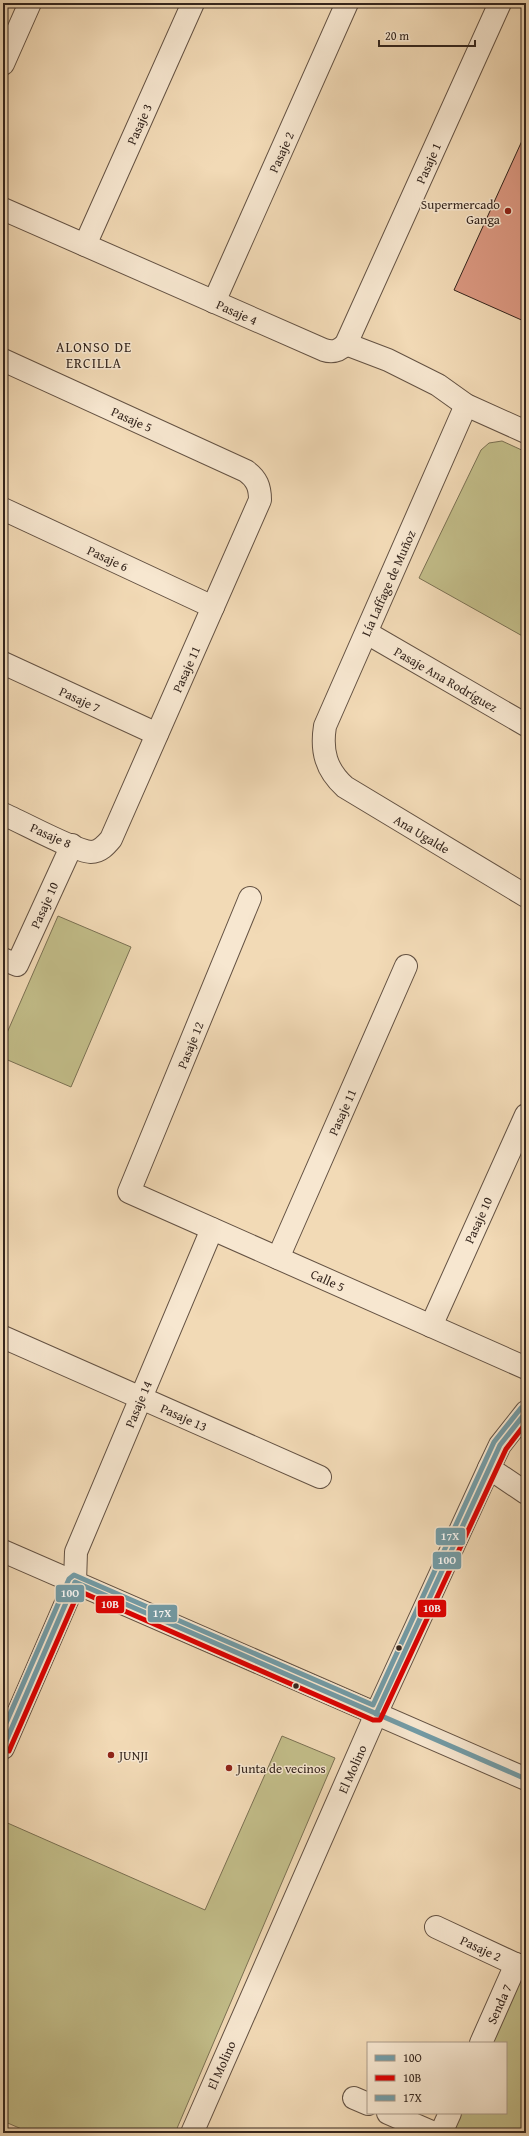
<svg xmlns="http://www.w3.org/2000/svg" width="529" height="2136" viewBox="0 0 529 2136" font-family="'Gentium Book Plus',serif">
<rect width="100%" height="100%" fill="#f2dab6"/>
<filter id="stains"><feTurbulence type="fractalNoise" baseFrequency=".005" numOctaves="4"/><feColorMatrix values="0 0 0 0 .2 0 0 0 0 .09 0 0 0 0 .02 0 0 0 .5 -.17"/></filter>
<radialGradient id="worn" r=".72"><stop offset=".6" stop-color="#630" stop-opacity="0"/><stop offset="1" stop-color="#630" stop-opacity=".3"/></radialGradient>
<g fill="#c2bd89" stroke="#7b7153">
<path d="M502,441L526,452V638L419,578L481,450L489,443Z"/>
<path d="M58,916L131,947L71,1087L3,1058V1042Z"/>
<path d="M282,1736L335,1758L175,2133H31L3,2121V1821L205,1910Z"/>
<path d="M519,1979L526,1982V2133H462L453,2129L460,2113H506V2043H491Z"/>
</g>
<path fill="#db9881" stroke="#34251d" d="M526,132V322L454,290Z"/>
<g fill="none" stroke-linecap="round" stroke-linejoin="round">
<g stroke="#645243" stroke-width="24">
<g id="minor">
<path d="M3,64L30,3"/>
<path d="M3,209L324,350C333,353 339,351 346,344L500,3"/>
<path d="M85,245L193,3"/>
<path d="M214,302L347,3"/>
<path d="M346,344L388,360L438,385L466,405L526,432"/>
<path d="M3,360L246,471C257,479 260,487 260,500L111,839C106,845 100,852 91,852C74,851 22,822 3,814"/>
<path d="M466,405L325,726C321,751 326,770 345,787L526,896"/>
<path d="M3,509L213,607"/>
<path d="M367,633L526,725"/>
<path d="M3,663L157,734"/>
<path d="M250,898L129,1192L526,1368"/>
<path d="M3,959L17,965L72,845"/>
<path d="M278,1258L406,966"/>
<path d="M431,1326L526,1115"/>
<path d="M3,1337L320,1477"/>
<path d="M489,1468L526,1493"/>
<path d="M3,1551L526,1779"/>
<path d="M3,1748L75,1582L76,1552L212,1229"/>
<path d="M436,1927L526,1969"/>
<path d="M481,2043L516,1964"/>
<path d="M354,2098L368,2104"/>
<path d="M388,2113L434,2133"/>
<path d="M192,2133L376,1714L489,1468L500,1445L526,1412"/>
<path d="M441,2133L450,2113"/>
</g>
</g>
<use href="#minor" stroke="#f7e7d0" stroke-width="22"/>
<g stroke="#f7e7d0" stroke-width="8">
<g id="bus-1">
<path d="M376,1714L500,1445L526,1412"/>
<path d="M3,1748L75,1582L526,1779"/>
</g>
</g>
<g stroke="#f7e7d0" stroke-width="8">
<path id="bus-2" d="M9,1751L79,1591L373,1720H380L506,1449L526,1423"/>
</g>
<g stroke="#f7e7d0" stroke-width="8">
<path id="bus-3" d="M3,1730L69,1579L74,1575L373,1705L494,1442L521,1408"/>
</g>
<use href="#bus-1" stroke="#729ba6" stroke-width="5"/>
<use href="#bus-2" stroke="#d00" stroke-width="5"/>
<use href="#bus-3" stroke="#729ba6" stroke-width="5"/>
</g>
<g fill="#8f2418" stroke="#f7e7d0" stroke-width="1.5">
<circle cx="508" cy="211" r="4"/>
<circle cx="111" cy="1755" r="4"/>
<circle cx="229" cy="1768" r="4"/>
</g>
<g fill="#34251d" stroke="#f7e7d0" stroke-width="1.5">
<circle cx="399" cy="1648" r="3.5"/>
<circle cx="296" cy="1686" r="3.5"/>
</g>
<g text-anchor="middle" stroke-width="3" stroke-linejoin="round" paint-order="stroke">
<g font-size="13" fill="#34251d" stroke="#f7e7d0">
<text transform="translate(139 124) rotate(-66)" y="5">Pasaje 3</text>
<text transform="translate(281 152) rotate(-66)" y="5">Pasaje 2</text>
<text transform="translate(428 163) rotate(-66)" y="5">Pasaje 1</text>
<text transform="translate(237 312) rotate(24)" y="5">Pasaje 4</text>
<text transform="translate(132 419) rotate(24)" y="5">Pasaje 5</text>
<text transform="translate(108 558) rotate(25)" y="5">Pasaje 6</text>
<text transform="translate(388 583) rotate(-66)" y="5">Lía Laffage de Muñoz</text>
<text transform="translate(186 669) rotate(-66)" y="5">Pasaje 11</text>
<text transform="translate(446 679) rotate(30)" y="5">Pasaje Ana Rodríguez</text>
<text transform="translate(80 699) rotate(25)" y="5">Pasaje 7</text>
<text transform="translate(422 834) rotate(31)" y="5">Ana Ugalde</text>
<text transform="translate(51 835) rotate(24)" y="5">Pasaje 8</text>
<text transform="translate(44 905) rotate(-66)" y="5">Pasaje 10</text>
<text transform="translate(190 1045) rotate(-68)" y="5">Pasaje 12</text>
<text transform="translate(342 1112) rotate(-66)" y="5">Pasaje 11</text>
<text transform="translate(478 1220) rotate(-66)" y="5">Pasaje 10</text>
<text transform="translate(328 1280) rotate(24)" y="5">Calle 5</text>
<text transform="translate(138 1404) rotate(-67)" y="5">Pasaje 14</text>
<text transform="translate(184 1417) rotate(24)" y="5">Pasaje 13</text>
<text transform="translate(352 1769) rotate(-66)" y="5">El Molino</text>
<text transform="translate(481 1948) rotate(25)" y="5">Pasaje 2</text>
<text transform="translate(499 2004) rotate(-66)" y="5">Senda 7</text>
<text transform="translate(221 2065) rotate(-66)" y="5">El Molino</text>
</g>
<g font-size="13" fill="#34251d" stroke="#f7e7d0" text-anchor="start">
<text x="500" y="209" text-anchor="end">Supermercado<tspan x="500" dy="15">Ganga</tspan></text>
<text x="119" y="1760">JUNJI</text>
<text x="237" y="1773">Junta de vecinos</text>
</g>
<g font-size="14" letter-spacing="1" fill="#34251d" stroke="#f7e7d0">
<text x="94" y="352">ALONSO DE<tspan x="94" dy="16">ERCILLA</tspan></text>
</g>
</g>
<g stroke="#f7e7d0" stroke-width="1.5">
<rect x="435" y="1527" width="31" height="19" rx="4" fill="#729ba6"/>
<rect x="432" y="1551" width="30" height="19" rx="4" fill="#729ba6"/>
<rect x="55" y="1584" width="30" height="19" rx="4" fill="#729ba6"/>
<rect x="95" y="1595" width="30" height="19" rx="4" fill="#d00"/>
<rect x="417" y="1599" width="30" height="19" rx="4" fill="#d00"/>
<rect x="147" y="1604" width="31" height="19" rx="4" fill="#729ba6"/>
</g>
<g font-size="11" text-anchor="middle" font-weight="bold" fill="#fff">
<text x="450" y="1540">17X</text>
<text x="447" y="1564">10O</text>
<text x="70" y="1597">10O</text>
<text x="110" y="1608">10B</text>
<text x="432" y="1612">10B</text>
<text x="162" y="1617">17X</text>
</g>
<rect width="529" height="2136" fill="none" stroke="#f2dab6" stroke-width="16"/>
<rect x="4" y="4" width="521" height="2128" fill="none" stroke="#34251d" stroke-width="2"/>
<rect x="8" y="8" width="513" height="2120" fill="none" stroke="#34251d"/>
<rect x="367" y="2042" width="140" height="72" fill="#f7e7d0" stroke="#a99988"/>
<rect x="375" y="2055" width="20" height="6" fill="#729ba6" stroke="#a99988"/>
<text x="403" y="2062" font-size="12" fill="#34251d">10O</text>
<rect x="375" y="2075" width="20" height="6" fill="#dd0000" stroke="#a99988"/>
<text x="403" y="2082" font-size="12" fill="#34251d">10B</text>
<rect x="375" y="2095" width="20" height="6" fill="#729ba6" stroke="#a99988"/>
<text x="403" y="2102" font-size="12" fill="#34251d">17X</text>
<path d="M379 40v6h96v-6" fill="none" stroke="#34251d" stroke-width="2"/>
<text x="385" y="40" font-size="12" fill="#34251d" stroke="#f7e7d0" stroke-width="3" paint-order="stroke">20 m</text>
<rect width="100%" height="100%" filter="url(#stains)"/>
<rect width="100%" height="100%" fill="url(#worn)"/>
</svg>
